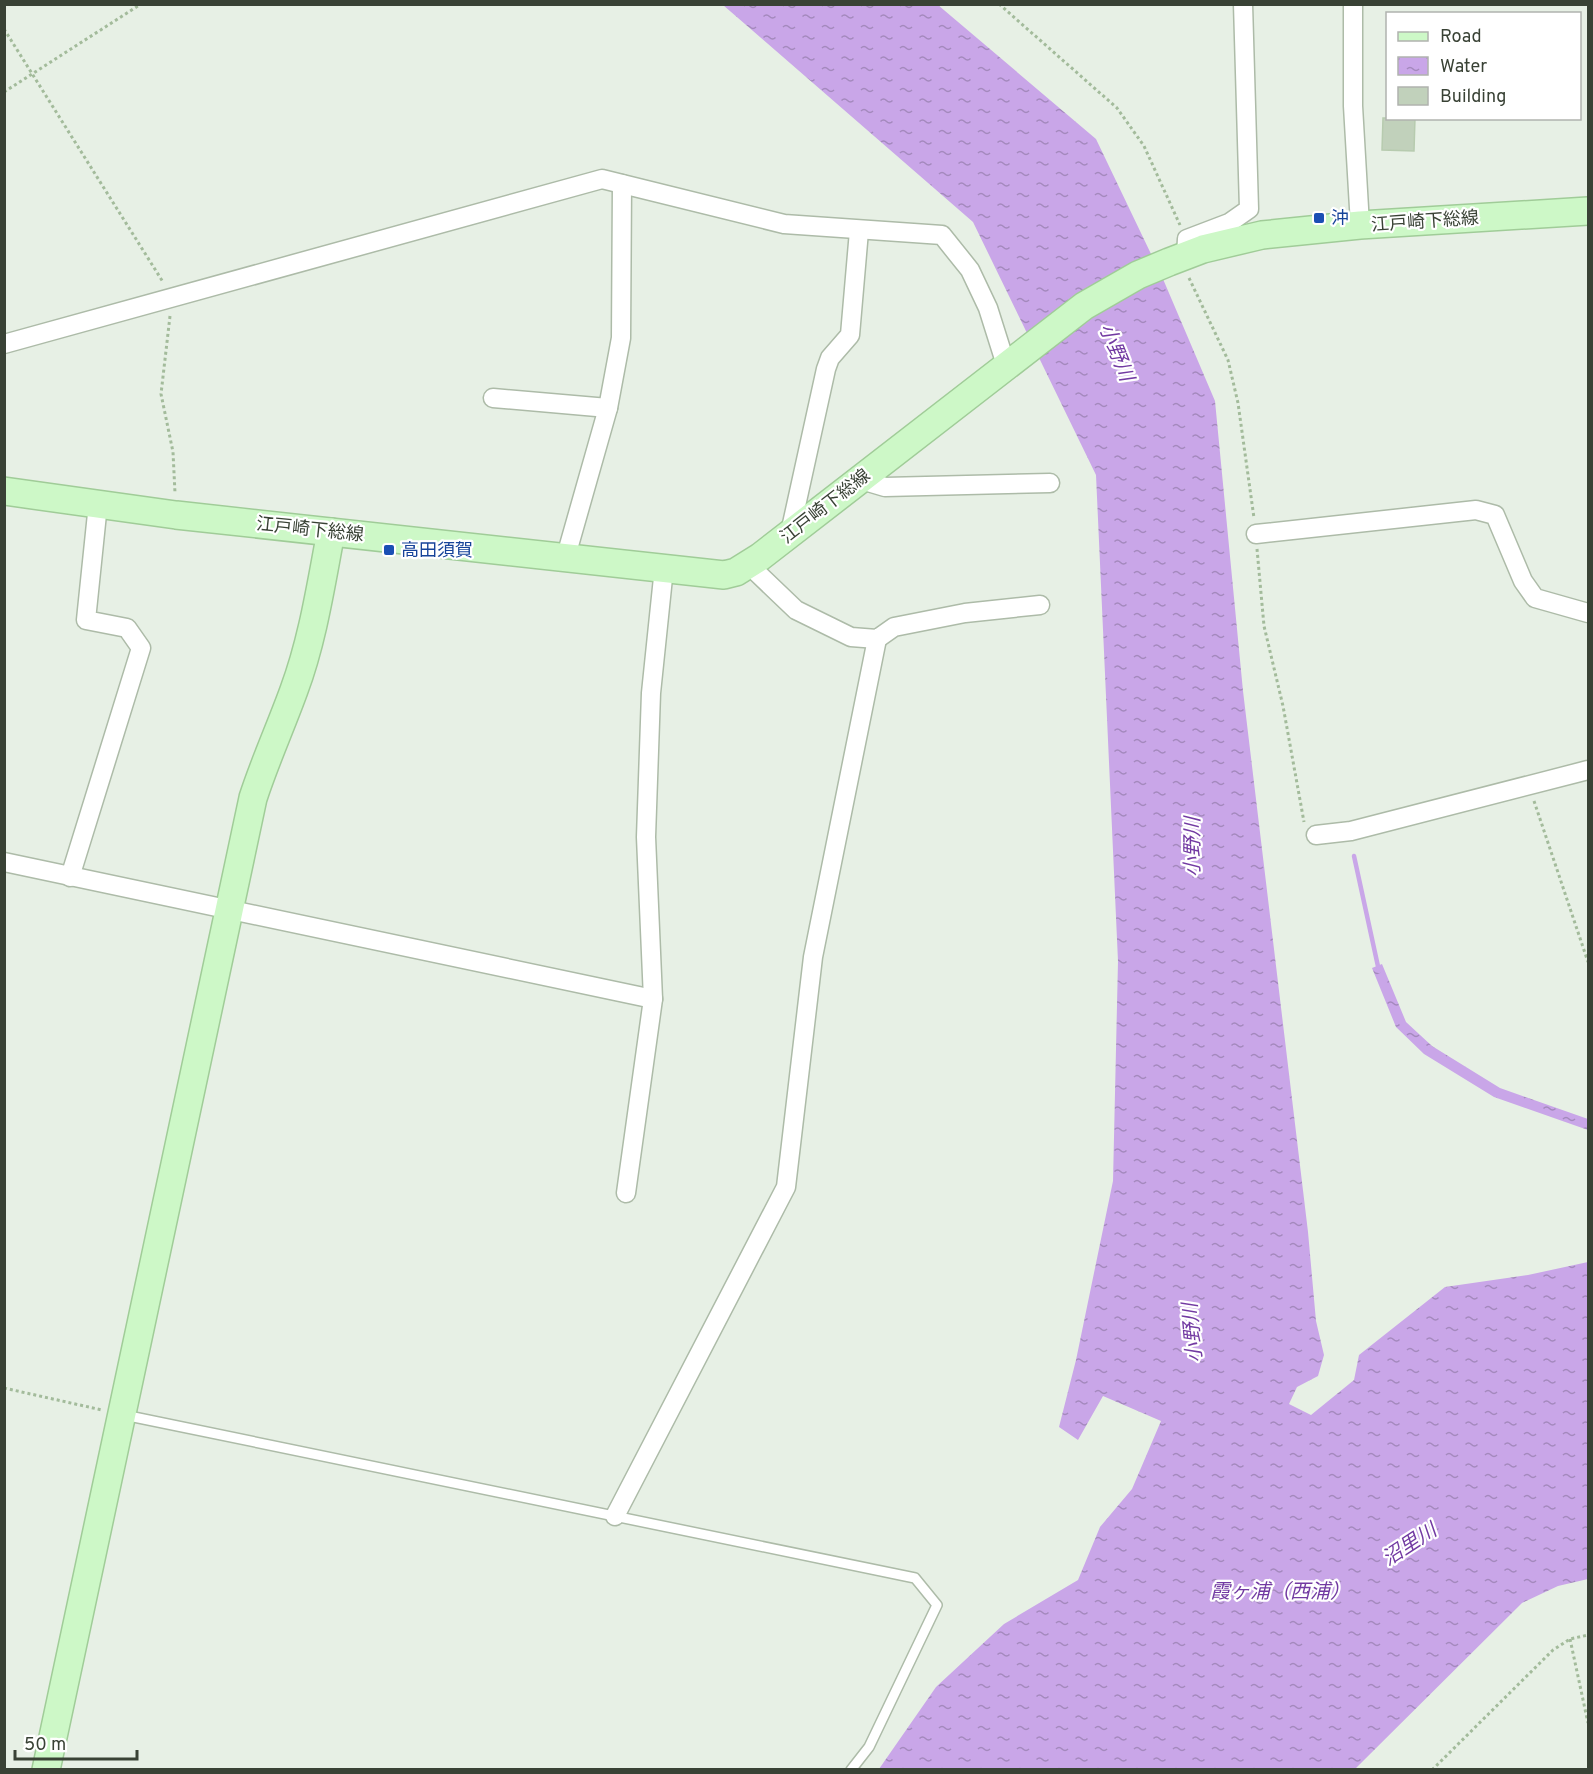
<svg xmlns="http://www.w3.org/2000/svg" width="1593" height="1774" viewBox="0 0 1593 1774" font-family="Overpass,'Noto Sans JP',sans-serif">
<defs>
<pattern id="water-ripples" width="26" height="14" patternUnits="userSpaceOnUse" patternTransform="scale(1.5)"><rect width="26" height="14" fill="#c9a6e8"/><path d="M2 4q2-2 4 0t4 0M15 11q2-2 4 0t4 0" fill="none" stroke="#a489bd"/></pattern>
</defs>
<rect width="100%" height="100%" fill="#e7f0e5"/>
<g fill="url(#water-ripples)">
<path d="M723,5H938L1096,139L1163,279L1215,401L1243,691L1308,1232L1316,1321L1324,1355L1318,1376L1297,1387L1289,1404L1311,1415L1354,1380L1359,1355L1445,1287L1528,1275L1588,1262V1579L1558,1586L1522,1603L1355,1769H879L936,1687L1004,1624L1078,1580L1100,1527L1132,1489L1161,1421L1103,1396L1078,1440L1059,1427L1076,1360L1113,1181L1118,961L1096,475L973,222Z"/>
<path d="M1382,964L1406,1022L1432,1046L1500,1088L1588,1119V1130L1494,1097L1424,1054L1396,1027L1372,968Z"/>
</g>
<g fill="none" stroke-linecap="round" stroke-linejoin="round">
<path stroke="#c9a6e8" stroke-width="4.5" d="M1354,856L1379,971"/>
</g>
<path fill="#c1d1bb" stroke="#b7cbaf" stroke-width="1.5" d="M1383,118H1415L1414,151L1382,150Z"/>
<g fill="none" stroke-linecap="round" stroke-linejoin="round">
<g stroke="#adbba8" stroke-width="12">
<path id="lane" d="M124,1415L915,1578L937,1605L869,1747L851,1770"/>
</g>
<g stroke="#adbba8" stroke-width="21">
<g id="street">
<path d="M1353,4V106L1360,225"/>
<path d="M1186,255L1187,239L1229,223L1249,209L1243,4"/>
<path d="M4,344L602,179L784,224L942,235L970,270L988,308L1006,365"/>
<path d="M493,398L608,408"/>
<path d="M858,479L885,487L1050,483"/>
<path d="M790,533L826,369L830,358L850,335L859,231"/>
<path d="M1256,534L1476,510L1495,515L1523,581L1535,598L1588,613"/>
<path d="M566,556L608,408L621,338L622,184"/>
<path d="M749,565L796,610L851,637L877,639L894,627L965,613L1040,605"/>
<path d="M1316,835L1351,831L1588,770"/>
<path d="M4,862L653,999"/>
<path d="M70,877L141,648L127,628L86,620L98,504"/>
<path d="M626,1193L653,999L646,837L651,693L664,568"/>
<path d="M615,1516L786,1187L813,957L877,639"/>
</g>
</g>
<g stroke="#a0cc98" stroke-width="30">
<g id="secondary">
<path d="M4,491L176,515L724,575L736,572L760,557L1084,306L1138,275L1169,262L1203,249L1262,235L1360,225L1588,211"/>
<path d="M46,1770L253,798C265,761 281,726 294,690C313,639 321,584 331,532"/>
</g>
</g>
<g stroke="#a3bb9b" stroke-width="3" stroke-dasharray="3 3" stroke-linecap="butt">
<path d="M999,4L1117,108L1144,146L1180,225"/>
<path d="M4,29L163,282"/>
<path d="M4,92L141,4"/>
<path d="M1189,278L1228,360L1238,403L1254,518"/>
<path d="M170,316L161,394L173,452L175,493"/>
<path d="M1257,549L1264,626L1283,706L1304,822"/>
<path d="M1534,801L1588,962"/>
<path d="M4,1388L102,1410"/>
<path d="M1570,1639L1588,1723"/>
<path d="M1432,1770L1553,1650L1570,1639L1588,1635"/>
</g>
<use href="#lane" stroke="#fff" stroke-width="9"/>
<use href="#street" stroke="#fff" stroke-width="18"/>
<use href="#secondary" stroke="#cdf8c7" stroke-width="27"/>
</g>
<g fill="#1a4fb4" stroke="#fff" stroke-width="2">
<rect x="1313" y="212" width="12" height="12" rx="3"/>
<rect x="383" y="544" width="12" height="12" rx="3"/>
</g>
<g text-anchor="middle" stroke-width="4.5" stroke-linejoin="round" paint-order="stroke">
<g font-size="18" fill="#164399" stroke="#fff" text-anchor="start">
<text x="1331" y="224">沖</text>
<text x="401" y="556">高田須賀</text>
</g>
<g font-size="18" fill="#394235" stroke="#fff">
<text transform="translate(1425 221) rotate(-4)" y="6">江戸崎下総線</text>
<text transform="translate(825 506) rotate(-38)" y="6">江戸崎下総線</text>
<text transform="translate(310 529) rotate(6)" y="6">江戸崎下総線</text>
</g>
<g font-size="20" font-style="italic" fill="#723aa2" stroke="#fff">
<text transform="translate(1117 352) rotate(68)" y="7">小野川</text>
<text transform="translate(1192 847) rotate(-90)" y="7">小野川</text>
<text transform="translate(1192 1333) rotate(-95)" y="7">小野川</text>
<text transform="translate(1409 1544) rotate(-33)" y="7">沼里川</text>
<text x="1280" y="1598">霞ヶ浦（西浦）</text>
</g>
</g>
<rect width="1593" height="1774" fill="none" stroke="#394235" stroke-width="12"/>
<rect x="1386" y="12" width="195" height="108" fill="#ffffff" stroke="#b0b3ae" stroke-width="1.5"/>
<rect x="1398" y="32" width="30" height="9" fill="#cdf8c7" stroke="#b0b3ae" stroke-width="1.5"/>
<text x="1440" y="42" font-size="18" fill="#394235">Road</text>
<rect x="1398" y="57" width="30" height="18" fill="url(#water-ripples)" stroke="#b0b3ae" stroke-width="1.5"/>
<text x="1440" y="72" font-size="18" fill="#394235">Water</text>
<rect x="1398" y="87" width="30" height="18" fill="#c1d1bb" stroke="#b0b3ae" stroke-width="1.5"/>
<text x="1440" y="102" font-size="18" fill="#394235">Building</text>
<path d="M15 1750v9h122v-9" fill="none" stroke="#394235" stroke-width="3"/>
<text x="24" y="1750" font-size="18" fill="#394235" stroke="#ffffff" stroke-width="4.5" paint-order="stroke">50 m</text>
</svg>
